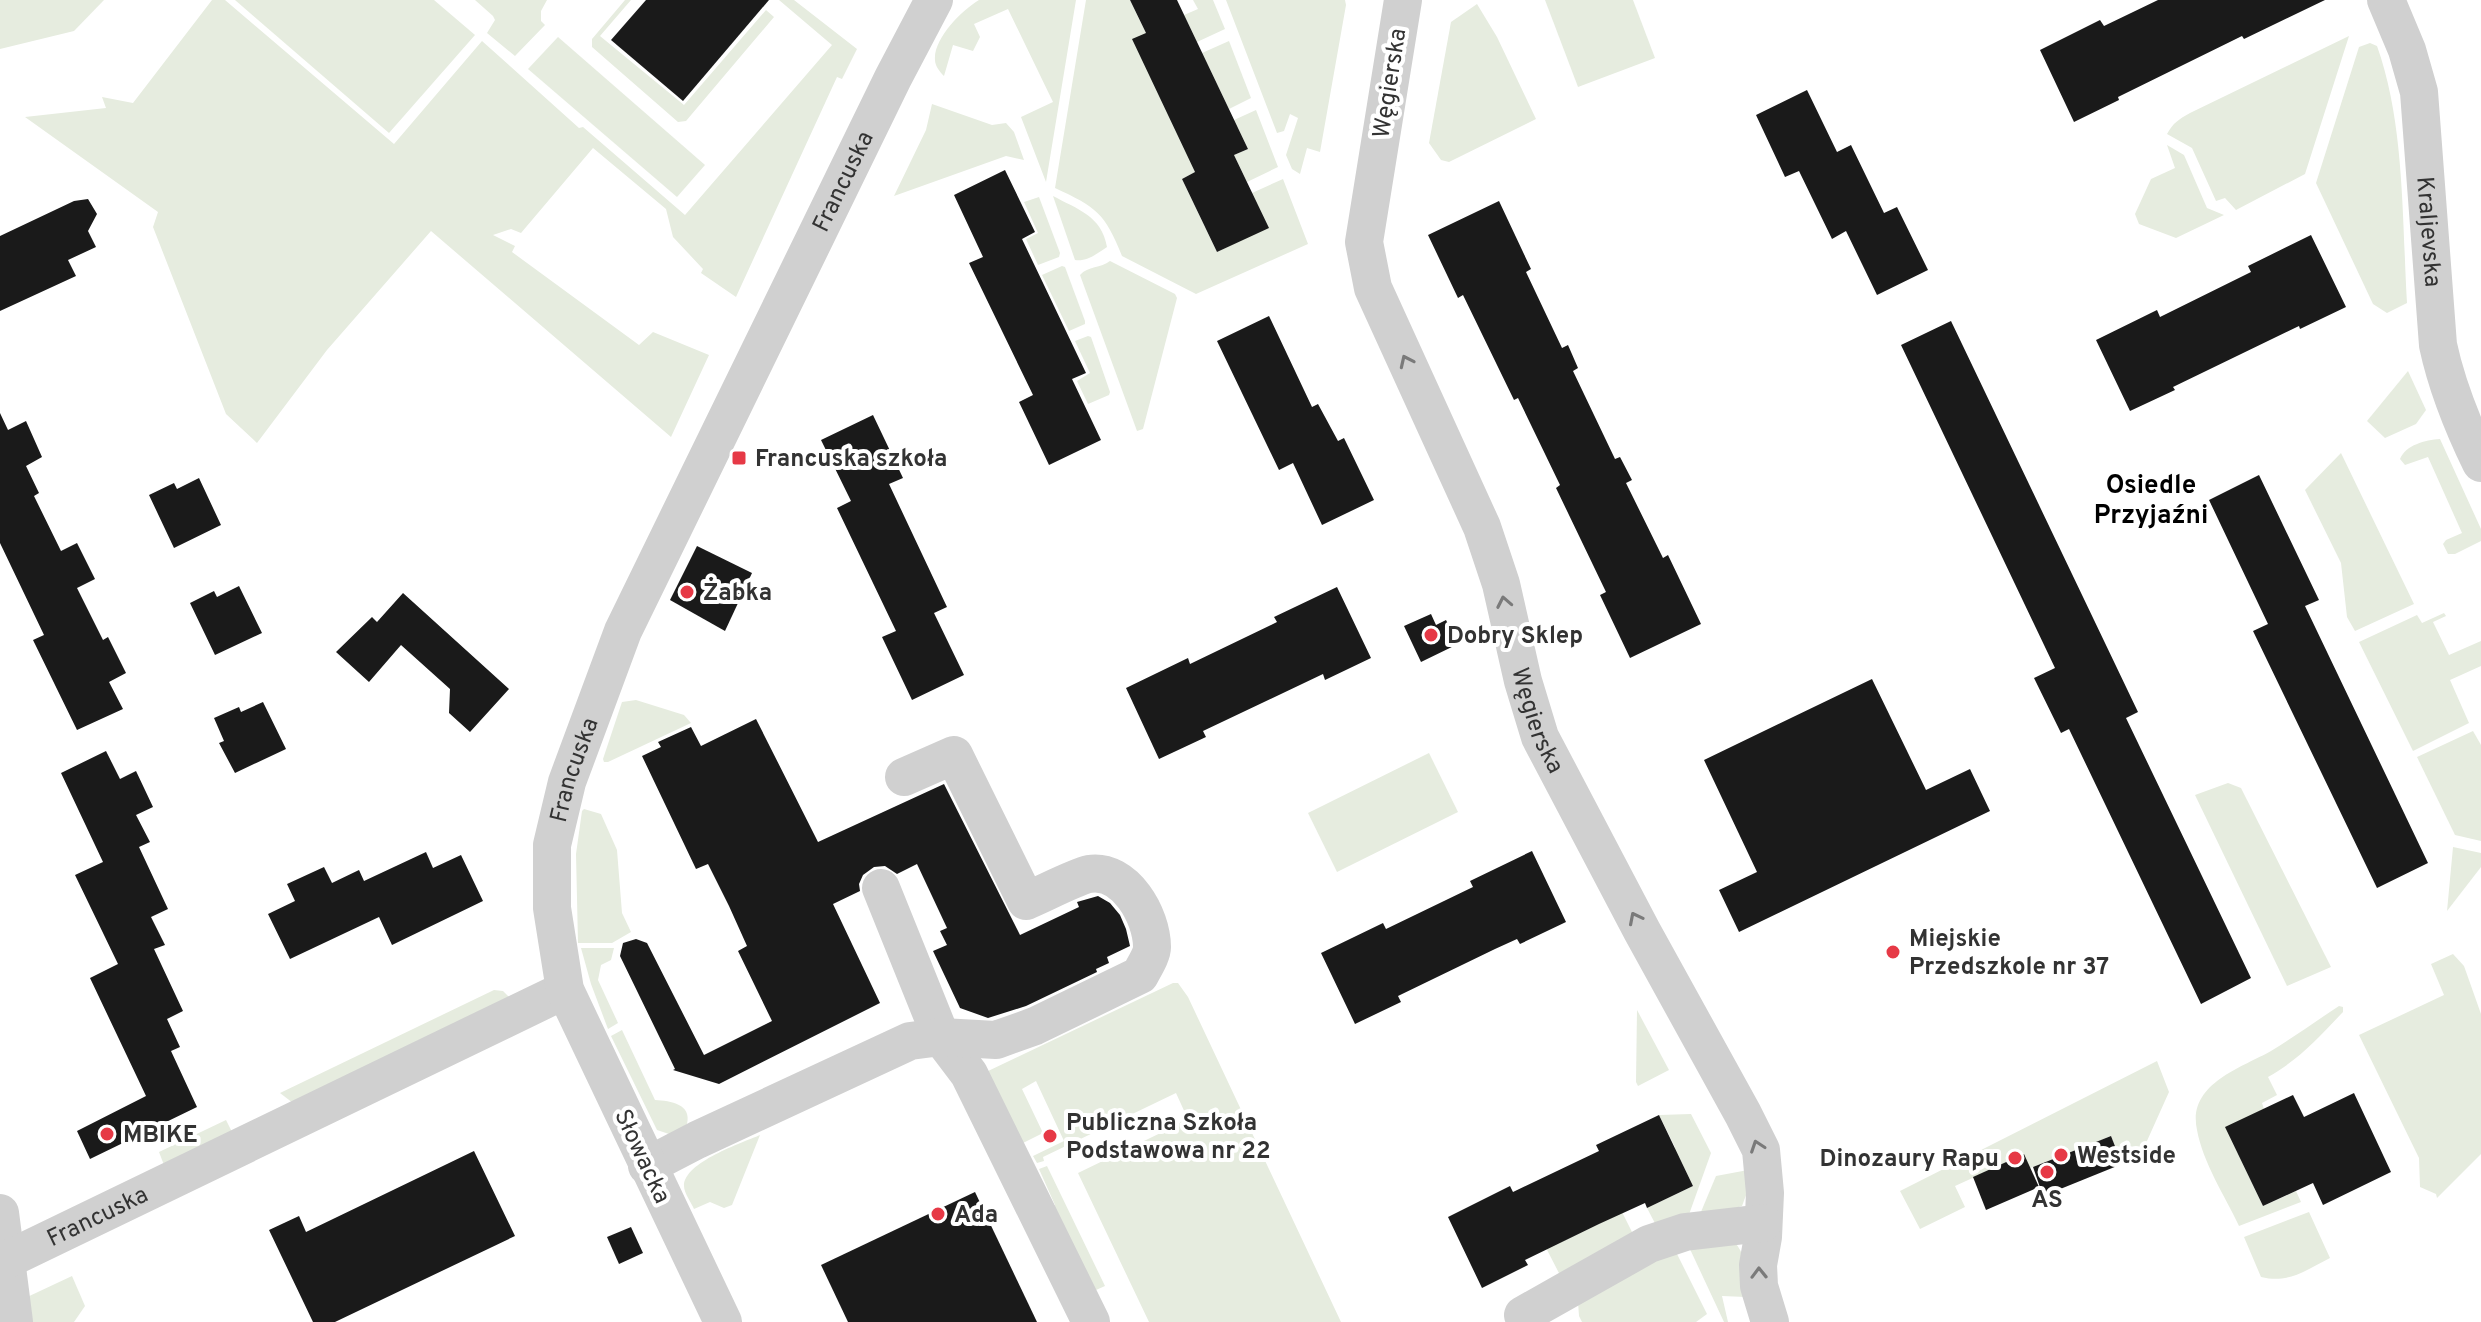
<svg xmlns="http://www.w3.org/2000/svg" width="2481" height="1322" viewBox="0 0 2481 1322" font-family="Overpass,sans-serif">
<rect width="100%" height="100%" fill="#fff"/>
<g fill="#e6ecdf">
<path d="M0,0H104L74,31L0,49Z"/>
<path d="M212,0H225L394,144L482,41L579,128L583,127L685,215L832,45L779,0H794L857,49L842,79L837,77L736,297L701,273L703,269L673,237L666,209L593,148L521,233L511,229L493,235L515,246L512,252L639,345L653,332L709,355L671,437L431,231L327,350L257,443L226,414L153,227L158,212L25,117L106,108L102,97L133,103Z"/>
<path d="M235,0H434L475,35L389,133Z"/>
<path d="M475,0H547L541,11V21L545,25L515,56L487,33L495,20L493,16Z"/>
<path d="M625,0H631L600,36L684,105L766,10L774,17L686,121L678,122L592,47V39Z"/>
<path d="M979,0H1076L1046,182L1021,117L1053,102L1008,9L974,24L980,37L973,51L953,45L944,76C940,72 935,66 935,60C933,39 962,10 979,0Z"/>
<path d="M1086,0H1130L1146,33L1195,172L1182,179L1217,252L1268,227L1252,193L1283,179L1308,244L1196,294L1122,256C1105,213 1096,207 1055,188Z"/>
<path d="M1193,0H1213L1225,29L1197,42L1184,15L1198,9Z"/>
<path d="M1226,0H1345L1346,5L1320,152L1307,148L1300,174L1292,169L1286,155L1298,118L1290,114L1284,131L1277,133Z"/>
<path d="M1545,0H1633L1655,58L1578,87Z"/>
<path d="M1477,4L1497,37L1536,119L1449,162L1441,160L1429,143L1451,22Z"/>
<path d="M2349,36L2305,174L2236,210L2225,198L2216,201L2192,148L2167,134C2173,123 2179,119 2190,113Z"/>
<path d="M558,37L705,165L677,197L528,69Z"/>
<path d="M1229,41L1251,98L1229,109L1202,53Z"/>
<path d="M2370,43L2377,46C2405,124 2402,220 2407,303L2387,313L2373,304L2316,183L2359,47Z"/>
<path d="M932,104L992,125L1006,123L1014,132L1024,160L1006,156L894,196L926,130Z"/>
<path d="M1256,110L1278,167L1247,182L1234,155L1248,149L1234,120Z"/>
<path d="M2167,145L2184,155L2207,208L2224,215L2176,238L2139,224L2135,214L2151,179L2175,168Z"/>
<path d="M1053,196C1077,209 1102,216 1107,247C1098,253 1087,262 1075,260Z"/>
<path d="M1039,197L1060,253L1059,257L1038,265L1026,239L1038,233L1024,202Z"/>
<path d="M1110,261L1175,294L1177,298L1143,429L1137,431L1080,275C1088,266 1101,268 1110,261Z"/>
<path d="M1062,266L1065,267L1085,321V324L1069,331L1042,275Z"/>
<path d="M1088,336L1091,337L1110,392L1109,395L1088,404L1077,381L1090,373L1075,341Z"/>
<path d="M2408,371L2426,410L2416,424L2385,438L2367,421Z"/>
<path d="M2440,439L2481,529V541L2455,554H2448L2443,544L2446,540L2462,533L2428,457L2405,465L2400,459C2406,445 2425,440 2440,439Z"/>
<path d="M2341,453L2414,604L2355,631L2347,617L2341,563L2305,490Z"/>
<path d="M2444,613L2446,616L2433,622L2449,655L2481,641V666L2450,680L2469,723L2413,751L2359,642L2417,615L2422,623Z"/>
<path d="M636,700L684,715L691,723L608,762H604L603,759L622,702Z"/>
<path d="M2473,731L2481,745V841L2455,835L2417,757Z"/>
<path d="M1429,753L1458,812L1337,872L1308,813Z"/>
<path d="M2228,783L2241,788L2331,967L2287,986L2195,795Z"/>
<path d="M584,809L601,814L617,850L622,913L631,932L612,943H578L576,854L582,811Z"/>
<path d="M2453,847L2481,853V867L2447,911Z"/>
<path d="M581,948H614L611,960L601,965L598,980L618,1023L608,1029L591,984Z"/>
<path d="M2453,954L2464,966L2481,1014V1154L2437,1198L2436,1194L2420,1187L2419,1158L2359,1035L2444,995L2431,964Z"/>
<path d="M1173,983H1178L1188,997L1341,1322H1149L1078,1173L1179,1124L1186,1115L1176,1093L1043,1157L1044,1161L1037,1163L1033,1156L1064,1141L1036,1081L1022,1089L1043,1133L1021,1144L986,1072Z"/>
<path d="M494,990L503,991L510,998L293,1103L280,1093Z"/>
<path d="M2339,1006L2343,1007V1012C2318,1038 2300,1059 2268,1077L2277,1095L2262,1103L2264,1109L2226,1128L2263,1206L2296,1191L2301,1202L2239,1226C2225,1196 2203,1163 2197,1130C2187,1084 2241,1068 2271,1051C2294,1037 2316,1021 2339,1006Z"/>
<path d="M1637,1010L1669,1070L1638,1086L1636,1082Z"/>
<path d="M622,1030L655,1100C671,1101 692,1104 687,1124L672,1135L657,1130L611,1036Z"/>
<path d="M2157,1061L2169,1092L2142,1152L2122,1164L2111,1136L2030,1168L2023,1155L1955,1186L1965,1207L1920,1229L1900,1191Z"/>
<path d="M1691,1114L1711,1153L1687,1220L1658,1229L1647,1208L1693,1186L1679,1157L1671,1160L1675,1147L1659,1115Z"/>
<path d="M226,1120L232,1132L164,1165L159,1152Z"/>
<path d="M760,1135L732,1205L724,1208L710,1202L694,1209C691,1202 684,1193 684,1186C684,1162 742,1143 760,1135Z"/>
<path d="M1047,1166L1105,1286L1087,1294L1046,1210L1055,1205L1039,1169Z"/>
<path d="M1748,1170L1749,1187L1742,1206L1698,1219L1716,1176Z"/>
<path d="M1620,1208L1636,1240L1561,1277L1544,1244H1557L1613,1217Z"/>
<path d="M2309,1212L2330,1258C2306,1270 2289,1284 2261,1277L2244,1237Z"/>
<path d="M1731,1239C1749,1254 1745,1275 1746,1297L1722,1296L1728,1322H1724L1689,1247Z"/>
<path d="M1673,1246L1707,1314L1696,1322H1582L1579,1316L1578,1302Z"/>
<path d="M72,1276L85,1306L74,1322H25L23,1299Z"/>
</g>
<g fill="#1a1a1a">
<path d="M646,0H769L683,101L611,40Z"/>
<path d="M1130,0H1177L1248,149L1234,155L1269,228L1217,252L1182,179L1195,172L1132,39L1146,33Z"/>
<path d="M2158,0H2325L2244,39L2242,36L2118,97L2119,100L2074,122L2040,50L2100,20L2104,26Z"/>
<path d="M1807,90L1837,152L1851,145L1884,213L1897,207L1928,270L1877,295L1846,231L1832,239L1799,171L1785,177L1756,115Z"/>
<path d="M1005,170L1035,232L1022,239L1086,373L1072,379L1101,440L1049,465L1019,402L1033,395L969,263L983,257L954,195Z"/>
<path d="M88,199L97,214L88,231L96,247L68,260L76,276L0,311V236L74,201Z"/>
<path d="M1499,201L1531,269L1526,272L1562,348L1568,345L1578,368L1573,371L1615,459L1620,457L1632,480L1626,483L1663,558L1668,555L1701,624L1630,658L1600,595L1606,592L1556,488L1560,485L1518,398L1514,400L1463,295L1458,298L1428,235Z"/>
<path d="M2311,235L2346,307L2300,329L2299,326L2173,387L2175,390L2130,411L2096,340L2157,310L2160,317L2251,272L2248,266Z"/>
<path d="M1269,316L1312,407L1318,404L1338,441L1344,438L1374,500L1322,525L1293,463L1279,470L1217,341Z"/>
<path d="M1951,321L2138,712L2126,718L2251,978L2201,1004L2069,729L2061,733L2034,678L2055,668L1901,345Z"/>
<path d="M0,413L8,430L26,421L42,457L26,466L39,493L34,496L61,551L77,543L95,579L77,588L103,640L108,637L126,673L109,682L123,709L77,730L33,640L44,635L0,543Z"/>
<path d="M873,415L903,478L889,484L947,607L934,613L964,675L912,700L882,637L896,631L837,508L851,501L821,440Z"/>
<path d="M2259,475L2319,600L2305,606L2428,863L2377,888L2253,631L2268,624L2209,500Z"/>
<path d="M199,478L221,525L174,548L149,495L174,483L177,489Z"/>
<path d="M697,546L752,573L725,631L670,600Z"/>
<path d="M239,586L262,633L215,655L190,603L214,591L217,597Z"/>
<path d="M1337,587L1371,658L1325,680L1323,674L1203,731L1206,737L1159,759L1126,688L1188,658L1190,664L1277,622L1274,617Z"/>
<path d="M403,593L509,689L470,732L449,713L450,689L401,645L369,682L336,652L372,617L377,622Z"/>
<path d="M1431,614L1436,625L1446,620L1458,644L1421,662L1404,626Z"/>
<path d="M1872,679L1926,790L1970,769L1990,811L1739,932L1719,890L1757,872L1704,760Z"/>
<path d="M263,702L286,749L235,773L219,743L224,741L214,718L239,707L241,712Z"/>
<path d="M756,719L818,842L944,784L1020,935L1079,907L1077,902L1098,896L1110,903L1120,915L1126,929L1130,946L1107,957L1109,963L1096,969L1097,972L1026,1006L988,1018L960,1008L933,951L947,945L940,931L947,928L917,864L897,874L885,866L874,867L863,875L859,884L860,891L833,904L880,1003L719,1084L673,1070L675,1069L620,956L623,943L636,939L647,943L704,1055L772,1021L738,951L747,946L729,906L708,864L696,869L642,756L661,747L658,742L691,727L701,746Z"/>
<path d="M106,751L120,779L136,771L153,807L136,815L150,842L139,847L168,909L151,917L165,945L154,949L183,1011L167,1019L180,1047L171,1051L197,1107L90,1159L77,1131L146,1096L90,978L118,964L75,875L103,862L61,773Z"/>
<path d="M1532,851L1566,922L1520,944L1517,939L1495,949L1398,996L1401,1002L1355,1024L1321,953L1383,923L1386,929L1473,887L1470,881Z"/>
<path d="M426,852L433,868L461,855L483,901L392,945L379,917L290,959L268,914L295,901L287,884L324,867L332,883L359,870L364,881Z"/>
<path d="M2354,1093L2391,1172L2323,1205L2313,1183L2263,1206L2225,1127L2293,1095L2304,1117Z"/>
<path d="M1659,1115L1693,1186L1647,1208L1645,1203L1599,1224L1525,1260L1528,1265L1482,1288L1448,1217L1510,1186L1513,1192L1599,1151L1596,1145Z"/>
<path d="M2111,1136L2122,1164L2043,1196L2033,1167Z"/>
<path d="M474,1151L515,1236L335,1322H313L269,1230L299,1216L306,1232Z"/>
<path d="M2024,1154L2039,1187L1986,1210L1973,1177Z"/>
<path d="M975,1192L1037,1322H848L821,1265Z"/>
<path d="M631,1227L643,1253L619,1264L607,1237Z"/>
</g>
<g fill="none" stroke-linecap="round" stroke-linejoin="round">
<g stroke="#d0d0d0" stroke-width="38">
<path id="s1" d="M1403,0L1364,242L1373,288L1482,527L1501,584L1523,681L1540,737L1642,931L1743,1114L1761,1150L1765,1193L1763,1237L1758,1265L1759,1286L1770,1322"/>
<path id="s2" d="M2386,0L2407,50L2419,92L2438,345C2447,387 2462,424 2481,463"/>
<path d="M881,888L941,1037L969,1074L1091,1322"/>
<path d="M647,1166L697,1140L910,1041L941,1037L996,1040L1035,1026L1140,975C1144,967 1152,955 1152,947C1152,916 1125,868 1089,874C1075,877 1041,895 1026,901L954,755L904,777"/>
<path d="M0,1213L14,1322"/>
<path id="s3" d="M0,1263L565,990"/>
<path d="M1523,1315L1649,1244L1685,1232L1763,1223"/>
<path id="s4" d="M723,1322L565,990L552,908V845L567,782L623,631L893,78L934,0"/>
</g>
</g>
<defs><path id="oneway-chevron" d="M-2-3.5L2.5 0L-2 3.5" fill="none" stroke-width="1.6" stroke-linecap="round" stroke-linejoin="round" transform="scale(2)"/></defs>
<g stroke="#7a7a7a">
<use href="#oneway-chevron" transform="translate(1406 361) rotate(-115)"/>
<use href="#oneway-chevron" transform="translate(1504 602) rotate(-101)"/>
<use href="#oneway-chevron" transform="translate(1635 918) rotate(-117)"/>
<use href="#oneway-chevron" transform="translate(1757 1146) rotate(-109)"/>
<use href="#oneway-chevron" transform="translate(1759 1273) rotate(-91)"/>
</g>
<g fill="#e63946" stroke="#fff" stroke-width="3">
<rect x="731" y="450" width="16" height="16" rx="4"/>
<circle cx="687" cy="592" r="8"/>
<circle cx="1431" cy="635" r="8"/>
<circle cx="1893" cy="952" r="8"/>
<circle cx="107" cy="1134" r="8"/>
<circle cx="1050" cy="1136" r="8"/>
<circle cx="2061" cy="1155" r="8"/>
<circle cx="2015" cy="1158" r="8"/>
<circle cx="2047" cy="1172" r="8"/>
<circle cx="938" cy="1214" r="8"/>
</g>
<g text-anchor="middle" stroke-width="8" stroke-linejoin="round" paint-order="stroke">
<g font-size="24" fill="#333" stroke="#fff">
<text transform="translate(1389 83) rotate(-81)" y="8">Węgierska</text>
<text dy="8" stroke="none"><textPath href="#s4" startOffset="1240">Francuska</textPath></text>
<text dy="8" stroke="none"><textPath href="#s2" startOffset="238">Kraljevska</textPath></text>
<text dy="8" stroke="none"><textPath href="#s1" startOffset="756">Węgierska</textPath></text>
<text dy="8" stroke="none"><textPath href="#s4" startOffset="592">Francuska</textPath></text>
<text transform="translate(643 1156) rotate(65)" y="8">Słowacka</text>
<text dy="8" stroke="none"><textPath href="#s3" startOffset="108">Francuska</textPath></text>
</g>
<g font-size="24" font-weight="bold" fill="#333" stroke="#fff" text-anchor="start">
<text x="755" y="466">Francuska szkoła</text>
<text x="703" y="600">Żabka</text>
<text x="1447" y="643">Dobry Sklep</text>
<text x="1909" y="946">Miejskie<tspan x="1909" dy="28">Przedszkole nr 37</tspan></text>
<text x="1066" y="1130">Publiczna Szkoła<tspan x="1066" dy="28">Podstawowa nr 22</tspan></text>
<text x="123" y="1142">MBIKE</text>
<text x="2077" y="1163">Westside</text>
<text x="1999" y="1166" text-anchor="end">Dinozaury Rapu</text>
<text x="2047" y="1207" text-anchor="middle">AS</text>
<text x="954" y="1222">Ada</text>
</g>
<g font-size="26" font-weight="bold" fill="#000" stroke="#fff">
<text x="2151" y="493">Osiedle<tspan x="2151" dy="30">Przyjaźni</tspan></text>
</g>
</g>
</svg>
